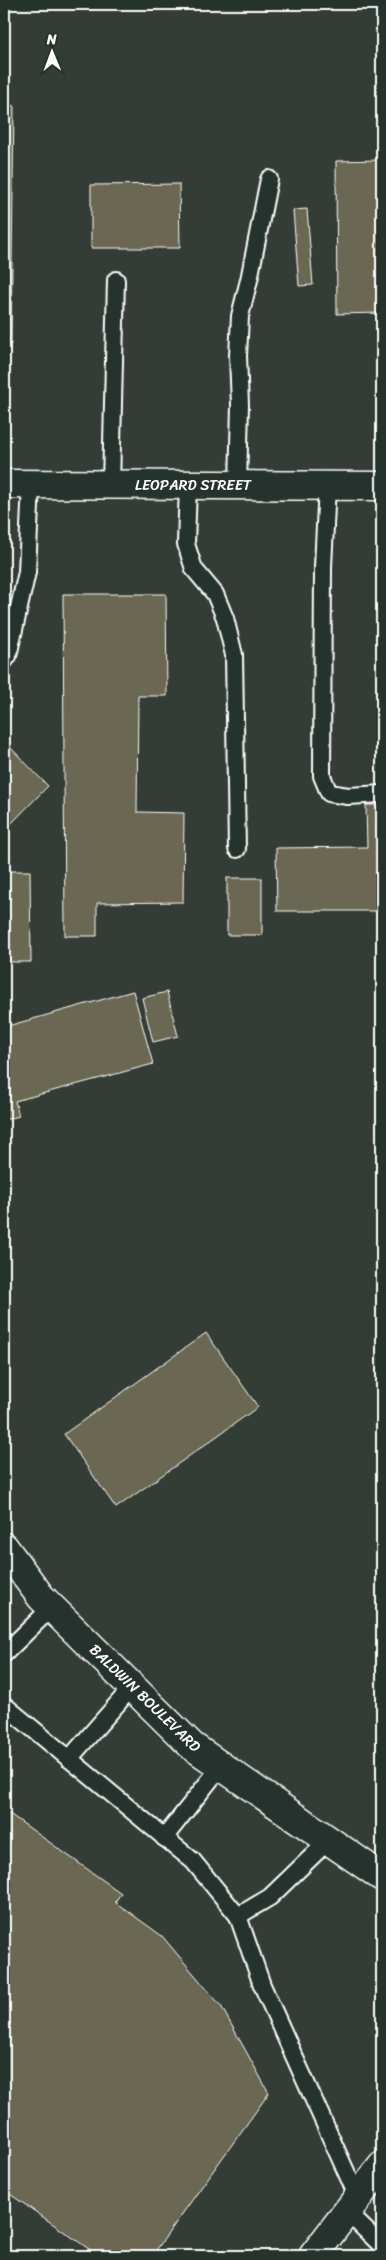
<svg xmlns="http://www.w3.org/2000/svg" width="386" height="2260" viewBox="0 0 386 2260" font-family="Sriracha,sans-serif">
<rect width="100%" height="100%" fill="#343d35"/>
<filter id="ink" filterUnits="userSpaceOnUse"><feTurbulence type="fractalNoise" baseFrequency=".02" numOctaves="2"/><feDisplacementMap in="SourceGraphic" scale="10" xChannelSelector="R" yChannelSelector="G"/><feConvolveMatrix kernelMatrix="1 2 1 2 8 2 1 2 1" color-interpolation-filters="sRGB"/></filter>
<g filter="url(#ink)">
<g fill="#6a6753" stroke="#fff">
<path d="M4,105L14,106L11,344H4Z"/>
<path d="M382,160V313L337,314L336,161Z"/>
<path d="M179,184L180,248H91V185Z"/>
<path d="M307,209L313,285L299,286L293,210Z"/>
<path d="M63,594H166L167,696H138L137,812L184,813L183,902L97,903V936H65Z"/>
<path d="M4,741L48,786L4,831Z"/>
<path d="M366,805H382V911H277L276,848L367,847Z"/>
<path d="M4,871H30L31,962H4Z"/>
<rect x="227" y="878" width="35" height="57"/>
<path d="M133,991L153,1064L15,1101L19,1116L4,1120V1027Z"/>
<path d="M167,992L178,1036L153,1042L142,998Z"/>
<path d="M206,1333L258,1407L116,1508L64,1434Z"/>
<path d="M4,1810L121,1893L115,1902L162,1936L221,2006L269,2093L152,2256H99L4,2190Z"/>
</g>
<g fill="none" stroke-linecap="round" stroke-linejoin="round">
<g stroke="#fff" stroke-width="20">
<g id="lane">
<path d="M111,485L116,280"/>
<path d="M188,485L186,544L194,569L215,594L225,618L234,655L237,849"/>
<path d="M238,485L240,405L238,356L240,316L249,280L269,179"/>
<path d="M327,485L323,567L322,776L329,793L348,796L382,794"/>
<path d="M4,661L8,656L27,572L31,484"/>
<path d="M4,1654L52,1607"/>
<path d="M4,1705L193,1861L238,1916L262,1985L358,2198"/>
<path d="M69,1759L132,1687"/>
<path d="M164,1838L221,1766"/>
<path d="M238,1916L270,1897L329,1840"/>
<path d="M347,2212L382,2246"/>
</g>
</g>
<g stroke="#fff" stroke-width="31">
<path id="street" d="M313,2256L382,2166"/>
</g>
<g stroke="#fff" stroke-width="31">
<g id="secondary">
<path d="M4,484L382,486"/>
<path d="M4,1547L41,1597L192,1746L382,1877"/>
</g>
</g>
<use href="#lane" stroke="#26332d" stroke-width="16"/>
<use href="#street" stroke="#26332d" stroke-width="28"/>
<use href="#secondary" stroke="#26332d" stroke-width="28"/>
</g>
</g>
<g text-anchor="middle" stroke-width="5" stroke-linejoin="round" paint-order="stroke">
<g font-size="15" fill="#fff" stroke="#26332d">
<text x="193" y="490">LEOPARD STREET</text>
<text transform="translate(145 1698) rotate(44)" y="5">BALDWIN BOULEVARD</text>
</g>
</g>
<rect width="386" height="2260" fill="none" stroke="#26332d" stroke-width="20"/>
<rect x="10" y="10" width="366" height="2240" fill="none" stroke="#fff" stroke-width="2" filter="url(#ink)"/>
<g transform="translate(52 52) rotate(359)" stroke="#26332d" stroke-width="4" paint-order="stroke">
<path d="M0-4L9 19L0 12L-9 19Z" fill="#ffffff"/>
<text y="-8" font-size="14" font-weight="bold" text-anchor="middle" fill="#ffffff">N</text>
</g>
</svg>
